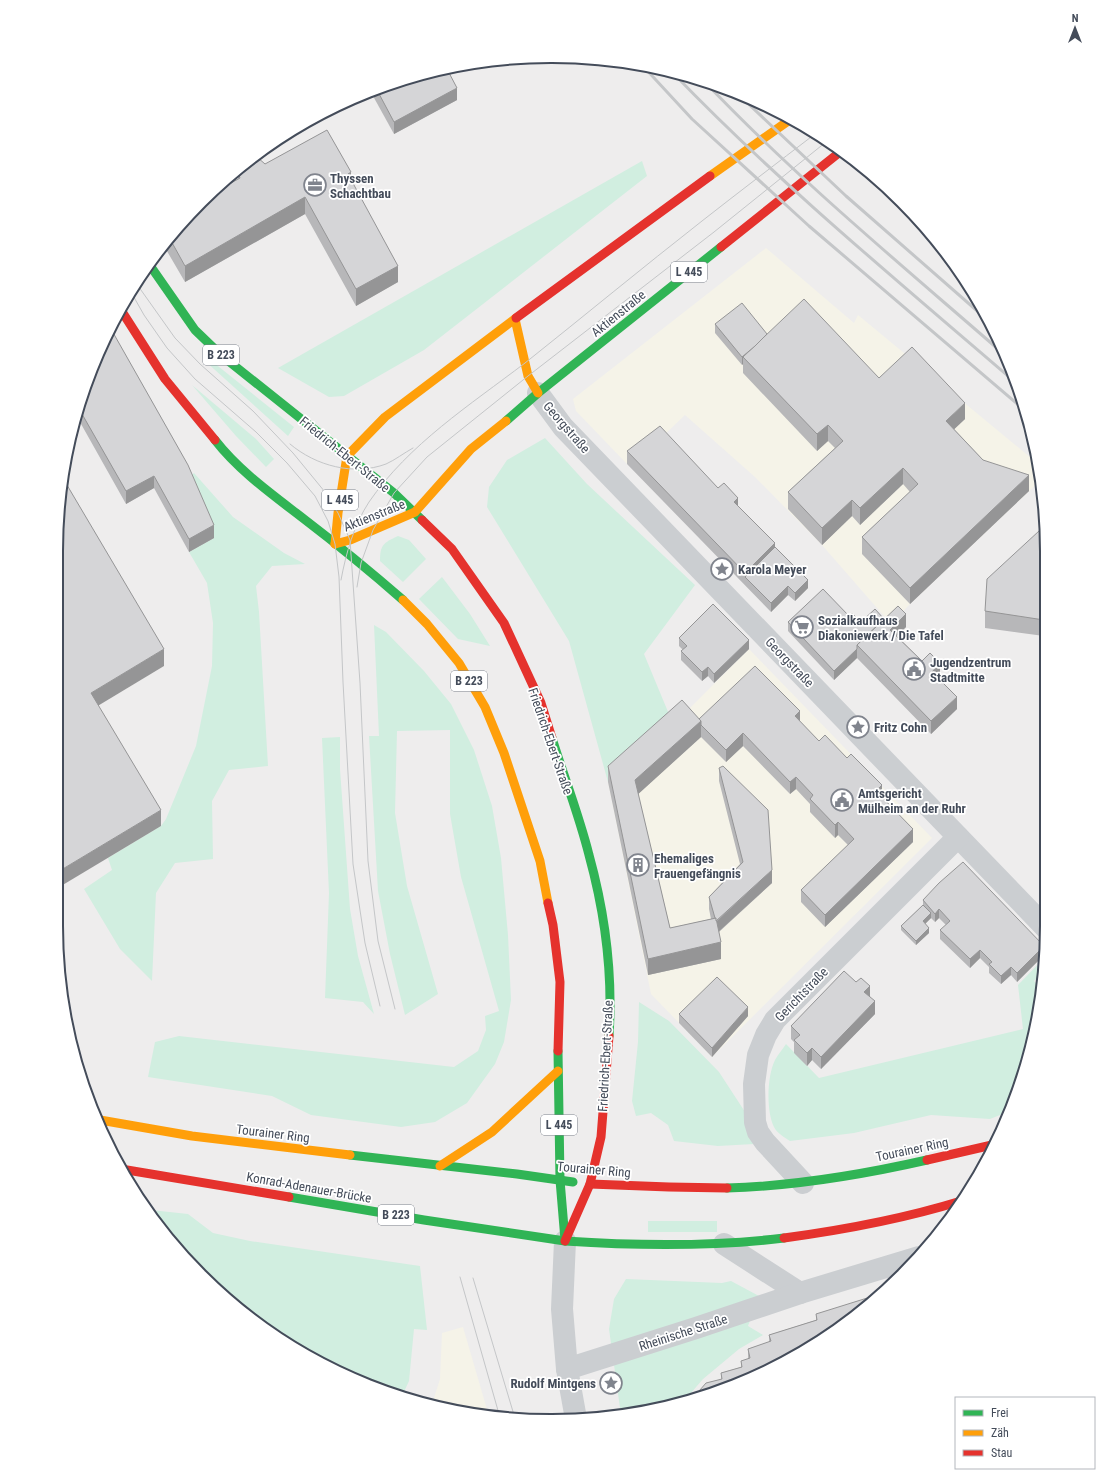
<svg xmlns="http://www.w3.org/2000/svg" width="1103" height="1477" viewBox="0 0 1103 1477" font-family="'Roboto Condensed',sans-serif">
<rect width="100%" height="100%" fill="#eeeded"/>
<g fill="#f5f3e8">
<path d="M766,248L854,323L858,315L1036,462L1041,480L910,604L891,624L822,545L755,477L685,415L660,439L627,464L576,411L573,399Z"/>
<path d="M749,649L932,838L712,1057L651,994L608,782L682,716Z"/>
<path d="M463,1327L486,1406L489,1414L455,1411L432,1404L440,1379L442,1333Z"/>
</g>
<g fill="#d1eee0">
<path d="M642,161L647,176L424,350L344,396L329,397L278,368Z"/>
<path d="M203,354L294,427L288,436L204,360Z"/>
<path d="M192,385L256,439L274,459L266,467L236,436Z"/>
<path d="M545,438L587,484L695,585L644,654L671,719L608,782L569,641L487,507L489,487L507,460Z"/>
<path d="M194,473L233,517L284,553L305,564L272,566L256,586L259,612L268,766L229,770L212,801L213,859L175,863L156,893L152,981L120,949L84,889L112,870L108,858L161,826L166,819L196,746L212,666L213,623L207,583L189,552L214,538L188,478Z"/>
<path d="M398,536L409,540L426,559L403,582L380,561C380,545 383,543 398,536Z"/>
<path d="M442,577L470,614L490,646L458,639L419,599Z"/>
<path d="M374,625L386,632L424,671L451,704L474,750L492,806L501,858L508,935L511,1000L504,1042L495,1064L467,1103L435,1122L401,1127L311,1115L272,1096L148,1077L155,1042L179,1036L454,1067L478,1051L486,1030L485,1016L499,1011L461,877L450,814V730L397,731L395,813L407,886L438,994L405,1015L390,954L378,891L369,736H379Z"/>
<path d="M340,737V769L350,909L358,956L374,1014L363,1002L325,998L329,893L322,738Z"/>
<path d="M1046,956L1044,971L1034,981L1041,988L1030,1054L1005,1113L990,1119L931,1115L854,1133L790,1141C784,1137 777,1133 774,1127C766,1111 767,1076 775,1060C778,1054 783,1049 786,1044L819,1078L1023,1029L1018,985Z"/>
<path d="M639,1002L669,1021L719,1072L747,1115L754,1144L718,1146L674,1141L668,1125L651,1113L636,1116L632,1101L638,1042Z"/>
<path d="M151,1210L188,1214L213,1233L250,1241L420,1266L427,1330L414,1329L409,1381L403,1394L332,1370L276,1337L201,1276Z"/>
<rect x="648" y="1221" width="69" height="11"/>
<path d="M626,1279L722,1283L731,1281L759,1296L748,1326L763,1335L739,1349L703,1379L684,1401L648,1411L621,1415L609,1329L614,1299Z"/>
</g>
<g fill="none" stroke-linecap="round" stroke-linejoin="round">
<g stroke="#cbced1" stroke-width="22">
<path d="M538,393L563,427L1046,928"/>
<path d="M803,1183L765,1142L758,1132L755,1122L754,1084L758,1055L766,1035L775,1020L958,837"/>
<path d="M565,1241L562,1309L567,1369L576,1419"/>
<path d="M724,1244L800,1293"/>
<path d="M567,1369L696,1328L800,1293L919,1257"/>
</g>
<g stroke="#30b455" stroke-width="9">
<path d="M149,264L195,330L221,355L394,493L422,520"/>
<path d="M506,421L538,393L721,247"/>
<path d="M215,440C239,471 273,495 304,519C338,545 371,572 403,600"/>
<path d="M552,738C564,777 579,815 589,855C605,913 613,975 609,1036"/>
<path d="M558,1051L560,1180L565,1240"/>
<path d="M350,1155L517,1174L573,1182"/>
<path d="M727,1188C795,1186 861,1175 927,1160"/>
<path d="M289,1197L424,1220L565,1241"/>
<path d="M565,1241C639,1246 710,1247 784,1238"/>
</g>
<g stroke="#ff9f0a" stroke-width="9">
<path d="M710,176L791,119"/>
<path d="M515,319L528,376L538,393"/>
<path d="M335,544L338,513L347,456L385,417L516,318"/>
<path d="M335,544L350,540L415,512L471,449L506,421"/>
<path d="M403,600L427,624L459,663L485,707L504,753L540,861L548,903"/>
<path d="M100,1120L192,1136L350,1155"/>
<path d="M440,1166L492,1132L558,1071"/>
</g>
<g stroke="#e5322d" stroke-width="9">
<path d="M721,247L840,152"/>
<path d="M121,310L165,379L215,440"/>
<path d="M516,318L710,176"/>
<path d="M422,520L452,549L504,623L541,703L552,738"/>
<path d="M548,903L553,925L560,982L558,1051"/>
<path d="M927,1160L992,1145"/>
<path d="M121,1169L289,1197"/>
<path d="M590,1184L669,1187L727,1188"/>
<path d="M784,1238C843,1230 903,1219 961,1201"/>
<path d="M565,1241L590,1184L601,1137L609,1036"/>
</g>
<g stroke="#c4c6c8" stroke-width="1">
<path d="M136,283L175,338L200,364L253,411L293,453L325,492L338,513L350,540L360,683L368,861L378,941L395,1009"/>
<path d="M131,292L144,315L167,348L195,379L256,432L287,463L315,496L328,521L335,544L339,577L343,682L353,864L365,943L380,1006"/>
<path d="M290,444C316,466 354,476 386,464C395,460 404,453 413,448"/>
<path d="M341,580C346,553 354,525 369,502C409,444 470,405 525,363C584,316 642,268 702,221C739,192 777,163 815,134"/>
<path d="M357,587L361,563L373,530L394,493L427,457L528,376L714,232L826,142"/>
<path d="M460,1277L499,1414"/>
<path d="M473,1278L514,1415"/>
</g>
<g stroke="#c4c6c8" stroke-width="3">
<path d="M643,66L692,119L809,226L1021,407"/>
<path d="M674,74C780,184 899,282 1015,382"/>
<path d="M703,80C797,179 903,266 1006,356"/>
<path d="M740,96L846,196L983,316"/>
</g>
</g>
<g fill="#b7b7b9">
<path d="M423,73L457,100L394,134L373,96V92Z"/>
<path d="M265,164L351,181L398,282L356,306L305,214L185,282L164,246L201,201L238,179V173Z"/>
<path d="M861,167L878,179L891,192L861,168Z"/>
<path d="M715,324L767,334L879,378L965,419L954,429L983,460L1029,491L910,604L862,554V537L910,492L903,484L860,525L852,516L822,545L788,509V492L835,448L828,441L817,451L743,373V364L742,365L715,333Z"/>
<path d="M94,362L214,538L189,552L154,488L126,504L76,415Z"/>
<path d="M627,451L718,488L738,506L775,547L808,588L795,601L788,595L771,612L627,464Z"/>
<path d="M1043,531L1044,636L985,628V611Z"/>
<path d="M849,616L861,622L884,619L906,627L897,636L922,661L940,676L938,678L957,709L931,734L857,658L834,680L788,631V622Z"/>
<path d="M679,638L749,649L714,683L708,676L702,681L681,660V651L683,650L679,646Z"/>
<path d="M699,719L800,722L819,741L882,797L913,842L825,927L801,902V890L848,845L838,835L835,838L810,812V804L796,789L790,794L743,746L726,762L701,737L638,794L670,928L711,919L709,909V897L740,864L719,781V768L772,883L719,932L721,959L648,975L608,782V766Z"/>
<path d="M923,900L1044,955L1017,982L1011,975L1001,984L989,973V967L980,958L970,968L940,939V930L946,925L939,918L935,922L931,918L925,924L929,933L916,945L901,930V926L923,905Z"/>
<path d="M870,996L875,1014L821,1069L812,1060L807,1066L794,1053V1042L791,1039V1026Z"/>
<path d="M679,1014L748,1016L712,1057L679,1023Z"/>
<path d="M816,1314L853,1319L721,1379V1373L741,1367V1361L748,1359V1349L769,1342V1335L816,1320Z"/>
</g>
<g fill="#959596">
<path d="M457,88V100L394,134V122Z"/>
<path d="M351,172V189L348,174Z"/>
<path d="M305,197V214L185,282V266Z"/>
<path d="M398,266V282L356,306V289Z"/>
<path d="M768,336L743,357V364L742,365V357Z"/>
<path d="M965,403V419L946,437V421Z"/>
<path d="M828,425V441L817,451V434Z"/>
<path d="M903,468V484L860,525V508Z"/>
<path d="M1029,475V491L910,604V588Z"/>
<path d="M154,476V488L126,504V491Z"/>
<path d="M738,498V510L734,502Z"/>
<path d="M852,500V516L822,545V528Z"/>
<path d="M214,525V538L189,552V539Z"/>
<path d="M775,543V555L745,577V573Z"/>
<path d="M808,580V588L795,601V593Z"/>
<path d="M788,586V595L771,612V603Z"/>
<path d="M906,614V627L890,642V630Z"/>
<path d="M749,640V649L714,683V674Z"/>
<path d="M164,649V666L91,710V693Z"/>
<path d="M857,649V658L834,680V671Z"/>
<path d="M940,663V676L932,684V672Z"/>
<path d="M708,667V676L702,681V672Z"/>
<path d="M957,697V709L931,734V721Z"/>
<path d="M800,711V724L795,716Z"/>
<path d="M701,721V737L635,797V780Z"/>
<path d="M743,733V746L726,762V750Z"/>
<path d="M796,777V789L790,794V782Z"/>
<path d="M882,785V797L876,791Z"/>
<path d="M161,810V826L56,889V873Z"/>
<path d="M838,822V835L835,838V825Z"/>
<path d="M913,829V842L825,927V915Z"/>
<path d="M772,870V883L716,934V922Z"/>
<path d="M939,909V918L935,922V914Z"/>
<path d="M931,913V918L923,926V921Z"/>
<path d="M929,928V933L916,945V941Z"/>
<path d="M721,942V959L648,975V959Z"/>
<path d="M1044,946V955L1017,982V973Z"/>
<path d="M980,950V958L970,968V959Z"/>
<path d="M1011,967V975L1001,984V976Z"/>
<path d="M870,986V999L864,992Z"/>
<path d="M875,1001V1014L821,1069V1057Z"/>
<path d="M748,1007V1016L712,1057V1048Z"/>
<path d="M812,1048V1060L807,1066V1053Z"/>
</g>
<g fill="#d5d5d7" stroke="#959596">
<path d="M447,69L457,88L394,122L377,90L423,73Z"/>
<path d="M327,130L351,172L348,174L398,266L356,289L305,197L185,266L170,239L201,201L206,197L240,178L238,173V168L253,157H257L265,164Z"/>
<path d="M804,299L879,378L912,347L965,403L946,421L983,460L1029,475L910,588L862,537L918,484L903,468L860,508L852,500L822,528L788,492L843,441L828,425L817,434L743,357Z"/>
<path d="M742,303L767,334L755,346L742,357L715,324Z"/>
<path d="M111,329L188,465L214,525L189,539L154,476L126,491L78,407L94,362Z"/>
<path d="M660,426L718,488L724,483L738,498L734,502L775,543L745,573L627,451Z"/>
<path d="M64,480L164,649L91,693L161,810L56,873L57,519Z"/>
<path d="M1039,531H1043L1044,620L985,611L987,579Z"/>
<path d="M775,547L808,580L795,593L788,586L771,603L745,577Z"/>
<path d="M823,589L849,616L852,613L861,622L875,609L884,619L857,645V649L834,671L788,622Z"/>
<path d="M713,604L749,640L714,674L708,667L702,672L681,651L687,646L679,638Z"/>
<path d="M898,606L906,614L890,630L922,661L930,653L940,663L932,672L957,697L931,721L857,645Z"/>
<path d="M755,666L800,711L795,716L819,741L825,735L847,758L851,754L882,785L876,791L913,829L825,915L801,890L854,839L838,822L835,825L810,799L813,795L796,777L790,782L743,733L726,750L701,725V721L699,719Z"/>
<path d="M682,700L701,721L635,780L670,928L716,918L721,942L648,959L608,766Z"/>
<path d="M723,766L768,810L772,870L716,921V918H715L709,897L743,862L719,768Z"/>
<path d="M963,862L1044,946L1017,973L1011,967L1001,976L989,964L992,962L980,950L970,959L940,930L950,921L939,909L935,914L923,900L939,883Z"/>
<path d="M923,905L931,913L923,921L929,928L916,941L901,926Z"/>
<path d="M844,971L856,982L861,978L870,986L864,992L875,1001L821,1057L812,1048L807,1053L794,1040L800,1035L791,1026Z"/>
<path d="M717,977L748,1007L712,1048L679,1014Z"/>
<path d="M880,1294L853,1319L741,1383L693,1398L706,1383L722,1379L721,1373L742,1367L741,1361L750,1358L748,1349L771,1341L769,1335L817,1320L816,1314Z"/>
</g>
<defs>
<g id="office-ring" transform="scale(1.15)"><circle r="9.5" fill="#fff" stroke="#80848d" stroke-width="1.5"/><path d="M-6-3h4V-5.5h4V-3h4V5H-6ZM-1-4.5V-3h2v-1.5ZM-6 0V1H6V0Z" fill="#80848d"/></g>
<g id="sight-ring" transform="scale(1.15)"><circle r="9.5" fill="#fff" stroke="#80848d" stroke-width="1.5"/><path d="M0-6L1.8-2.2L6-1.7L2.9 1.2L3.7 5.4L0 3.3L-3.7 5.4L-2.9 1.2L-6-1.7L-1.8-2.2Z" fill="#80848d"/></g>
<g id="supermarket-ring" transform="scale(1.15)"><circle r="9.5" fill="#fff" stroke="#80848d" stroke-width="1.5"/><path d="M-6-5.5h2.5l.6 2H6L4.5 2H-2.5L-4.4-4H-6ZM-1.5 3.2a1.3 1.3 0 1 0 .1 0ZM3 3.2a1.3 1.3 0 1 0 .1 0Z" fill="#80848d"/></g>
<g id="civic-ring" transform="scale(1.15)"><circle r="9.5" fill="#fff" stroke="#80848d" stroke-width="1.5"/><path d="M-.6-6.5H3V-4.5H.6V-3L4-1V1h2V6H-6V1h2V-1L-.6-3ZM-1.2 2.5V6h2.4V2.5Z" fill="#80848d"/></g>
<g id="building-ring" transform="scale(1.15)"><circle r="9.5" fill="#fff" stroke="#80848d" stroke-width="1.5"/><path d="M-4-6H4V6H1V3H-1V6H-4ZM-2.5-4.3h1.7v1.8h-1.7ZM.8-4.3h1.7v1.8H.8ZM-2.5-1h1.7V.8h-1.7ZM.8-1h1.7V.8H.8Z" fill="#80848d"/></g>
</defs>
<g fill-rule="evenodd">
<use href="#office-ring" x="315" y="185"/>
<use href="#sight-ring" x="722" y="569"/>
<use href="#supermarket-ring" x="802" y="627"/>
<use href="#civic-ring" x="914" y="669"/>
<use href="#sight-ring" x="858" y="727"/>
<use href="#civic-ring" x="842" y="800"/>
<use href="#building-ring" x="638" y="865"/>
<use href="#sight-ring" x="611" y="1383"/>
</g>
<g text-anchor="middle" stroke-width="3.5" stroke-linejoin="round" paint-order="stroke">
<g fill="#fff" stroke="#7c828c" stroke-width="1">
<rect x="671" y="262" width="36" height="20" rx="3"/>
<rect x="203" y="345" width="36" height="20" rx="3"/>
<rect x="322" y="490" width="36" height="20" rx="3"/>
<rect x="451" y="671" width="36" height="20" rx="3"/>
<rect x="541" y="1115" width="36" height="20" rx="3"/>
<rect x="378" y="1205" width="36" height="20" rx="3"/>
</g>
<g font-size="12" font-weight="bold" fill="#444c5a">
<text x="689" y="276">L 445</text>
<text x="221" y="359">B 223</text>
<text x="340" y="504">L 445</text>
<text x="469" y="685">B 223</text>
<text x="559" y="1129">L 445</text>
<text x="396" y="1219">B 223</text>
</g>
<g font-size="13" font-weight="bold" fill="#444c5a" stroke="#fff" text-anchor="start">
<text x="330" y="183">Thyssen<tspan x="330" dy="15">Schachtbau</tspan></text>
<text x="738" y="574">Karola Meyer</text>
<text x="818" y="625">Sozialkaufhaus<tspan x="818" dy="15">Diakoniewerk / Die Tafel</tspan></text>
<text x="930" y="667">Jugendzentrum<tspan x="930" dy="15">Stadtmitte</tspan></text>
<text x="874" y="732">Fritz Cohn</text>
<text x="858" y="798">Amtsgericht<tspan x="858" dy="15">Mülheim an der Ruhr</tspan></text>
<text x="654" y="863">Ehemaliges<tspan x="654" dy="15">Frauengefängnis</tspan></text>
<text x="596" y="1388" text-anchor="end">Rudolf Mintgens</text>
</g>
<g font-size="13" fill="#444c5a" stroke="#fff">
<text transform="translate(618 313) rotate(-39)" y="5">Aktienstraße</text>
<text transform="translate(567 427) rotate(49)" y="5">Georgstraße</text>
<text transform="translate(345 454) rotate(39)" y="5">Friedrich-Ebert-Straße</text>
<text transform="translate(374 515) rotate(-22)" y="5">Aktienstraße</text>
<text transform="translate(790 662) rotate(46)" y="5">Georgstraße</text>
<text transform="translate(551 741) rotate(71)" y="5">Friedrich-Ebert-Straße</text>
<text transform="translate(801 994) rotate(-46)" y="5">Gerichtstraße</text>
<text transform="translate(605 1056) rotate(-87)" y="5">Friedrich-Ebert-Straße</text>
<text transform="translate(273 1133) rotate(7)" y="5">Tourainer Ring</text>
<text transform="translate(912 1149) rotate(-12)" y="5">Tourainer Ring</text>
<text transform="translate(594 1169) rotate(5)" y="5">Tourainer Ring</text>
<text transform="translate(309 1187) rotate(10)" y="5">Konrad-Adenauer-Brücke</text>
<text transform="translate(683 1332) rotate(-18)" y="5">Rheinische Straße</text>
</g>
</g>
<path d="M0 0H1103V1477H0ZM551 63H552A488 488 0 0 1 1040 551V926A488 488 0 0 1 552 1414H551A488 488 0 0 1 63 926V551A488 488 0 0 1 551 63Z" fill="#fff" fill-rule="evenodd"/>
<path fill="none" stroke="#444c5a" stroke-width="2" d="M551 63H552A488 488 0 0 1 1040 551V926A488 488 0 0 1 552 1414H551A488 488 0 0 1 63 926V551A488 488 0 0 1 551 63Z"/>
<rect x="955" y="1397" width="140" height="72" fill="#ffffff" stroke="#b4b7bd"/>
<rect x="963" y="1410" width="20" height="6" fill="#30b455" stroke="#b4b7bd"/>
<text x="991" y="1417" font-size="12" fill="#444c5a">Frei</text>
<rect x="963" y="1430" width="20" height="6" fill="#ff9f0a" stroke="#b4b7bd"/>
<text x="991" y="1437" font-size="12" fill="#444c5a">Zäh</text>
<rect x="963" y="1450" width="20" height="6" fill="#e5322d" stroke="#b4b7bd"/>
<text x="991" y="1457" font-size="12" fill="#444c5a">Stau</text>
<g transform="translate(1075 28)" stroke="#ffffff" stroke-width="3" paint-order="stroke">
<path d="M0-3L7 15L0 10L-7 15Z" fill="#444c5a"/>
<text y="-6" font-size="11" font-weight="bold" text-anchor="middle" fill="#444c5a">N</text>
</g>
</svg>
